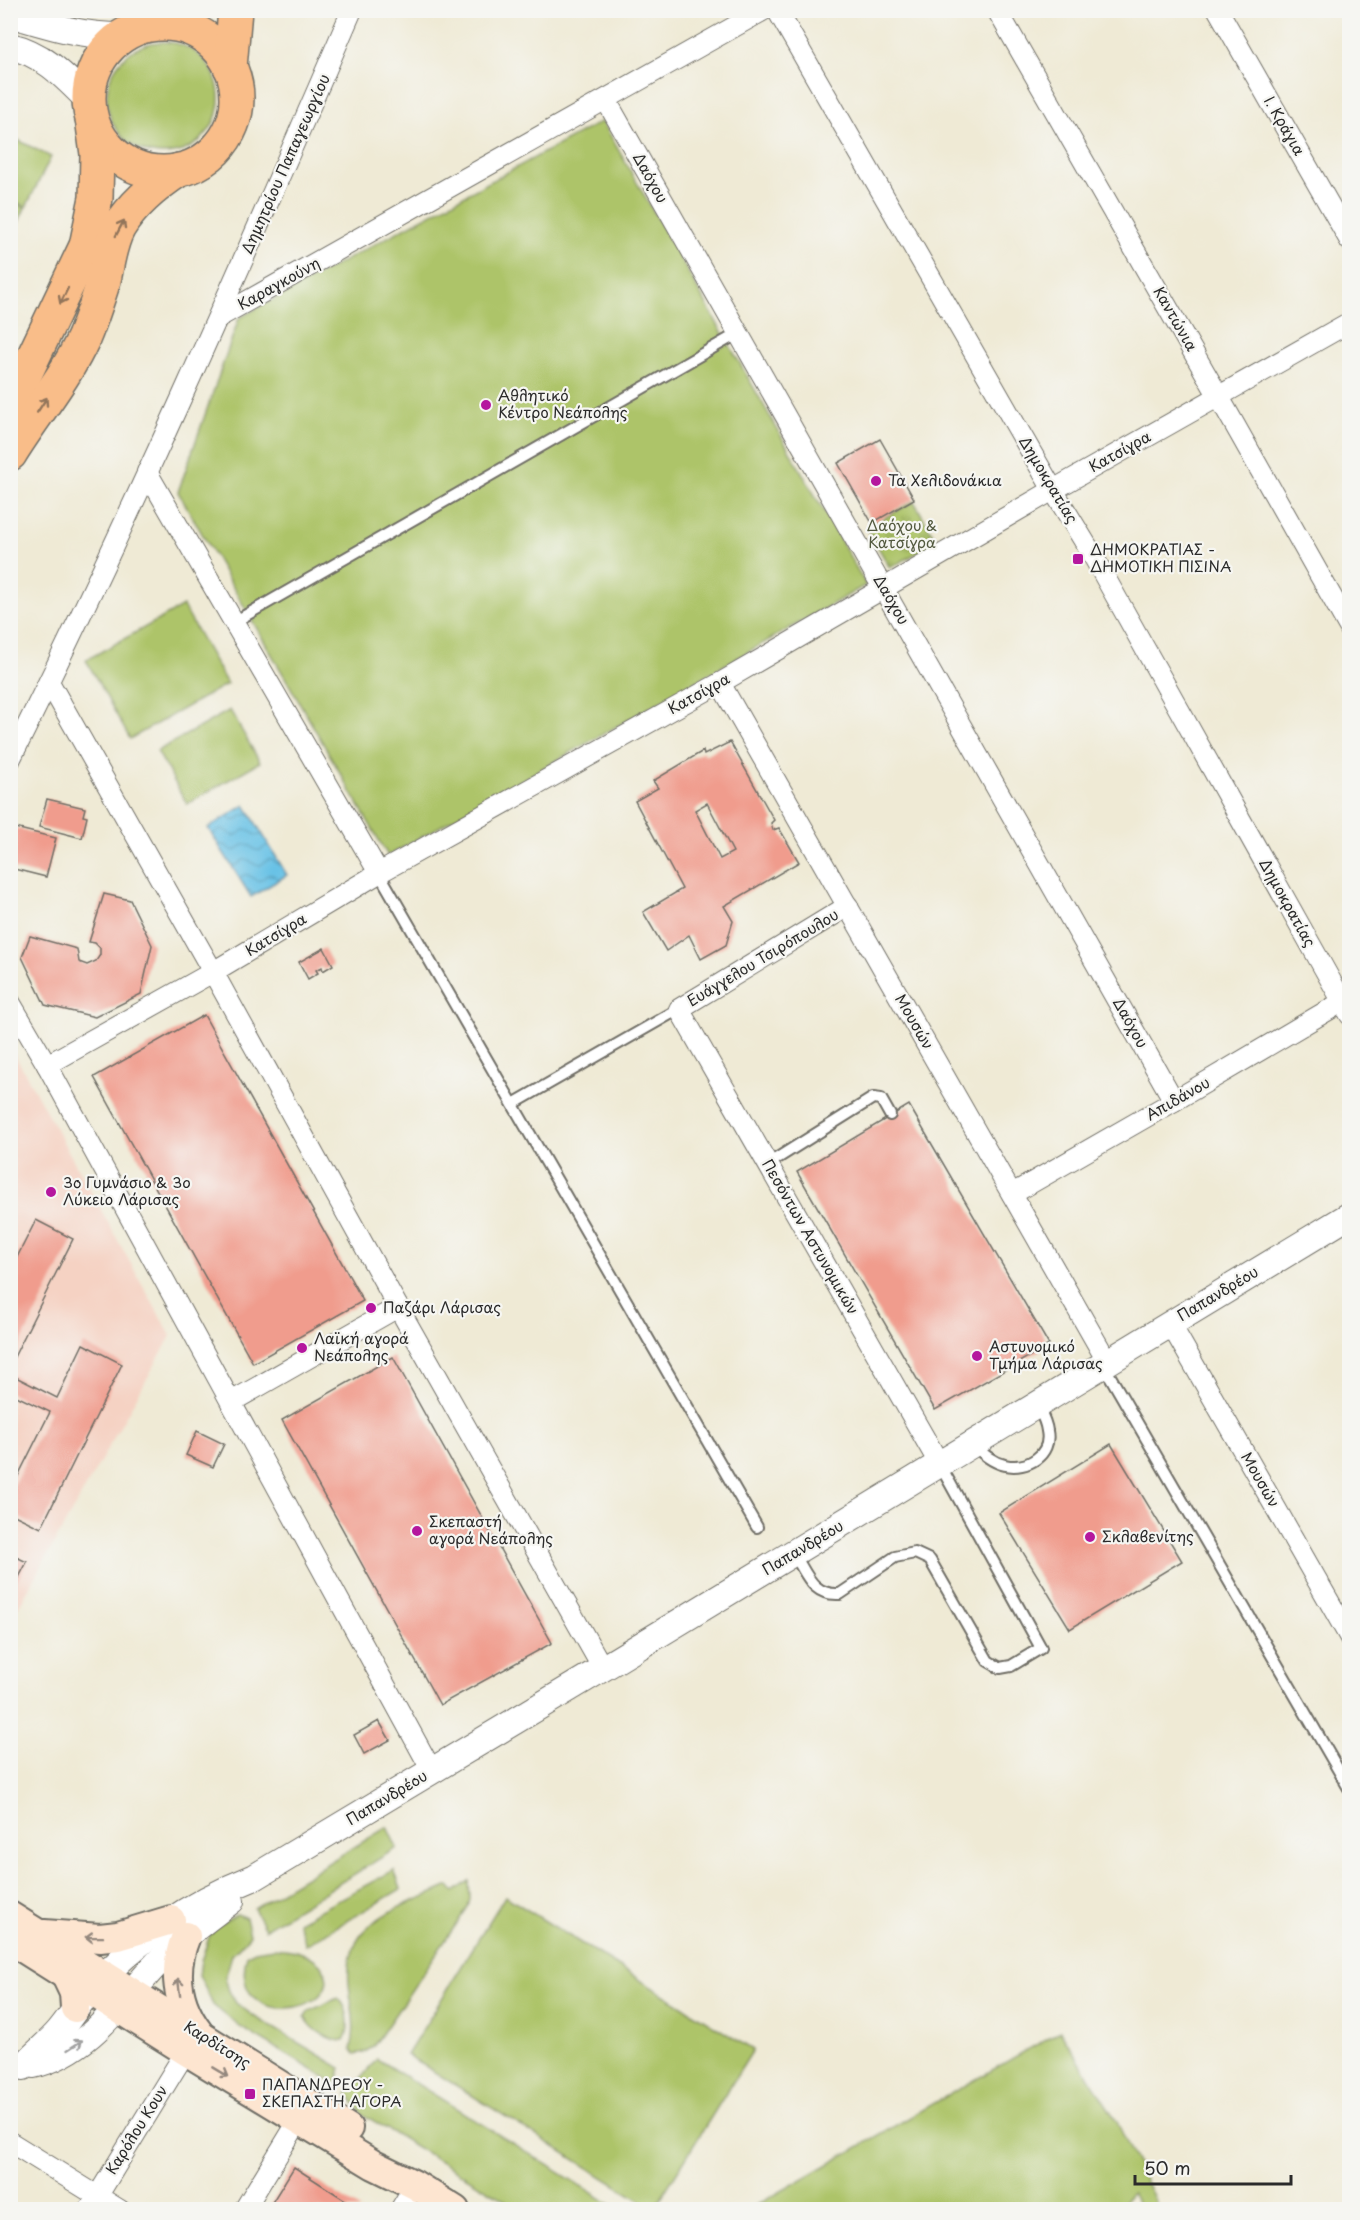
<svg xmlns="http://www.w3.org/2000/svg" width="1360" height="2220" viewBox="0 0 1360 2220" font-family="'Playpen Sans',sans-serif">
<defs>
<pattern id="park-tufts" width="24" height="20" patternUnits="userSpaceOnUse" patternTransform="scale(1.5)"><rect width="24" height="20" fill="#adc469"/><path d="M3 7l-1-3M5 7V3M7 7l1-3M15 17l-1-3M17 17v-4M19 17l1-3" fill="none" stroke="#8d9f57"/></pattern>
<pattern id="water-waves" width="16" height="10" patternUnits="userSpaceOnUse" patternTransform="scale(1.5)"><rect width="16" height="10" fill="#69c2e6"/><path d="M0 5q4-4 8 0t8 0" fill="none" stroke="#579ebb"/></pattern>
</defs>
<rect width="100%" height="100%" fill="#f6f6f2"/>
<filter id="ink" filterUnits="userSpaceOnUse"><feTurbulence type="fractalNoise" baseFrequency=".0167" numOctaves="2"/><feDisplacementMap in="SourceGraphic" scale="12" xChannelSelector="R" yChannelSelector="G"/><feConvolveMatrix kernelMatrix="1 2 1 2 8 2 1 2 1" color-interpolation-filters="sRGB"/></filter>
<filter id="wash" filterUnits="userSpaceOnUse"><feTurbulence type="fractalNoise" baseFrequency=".008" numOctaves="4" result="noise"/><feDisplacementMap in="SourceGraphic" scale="24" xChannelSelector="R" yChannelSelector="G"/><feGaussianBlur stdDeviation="1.35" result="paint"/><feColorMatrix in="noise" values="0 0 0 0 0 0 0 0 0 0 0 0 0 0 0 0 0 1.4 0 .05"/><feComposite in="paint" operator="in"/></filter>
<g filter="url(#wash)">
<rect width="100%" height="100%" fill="#efead5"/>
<path fill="#f5d2c3" d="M11,1048L171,1336L11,1620Z"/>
<g fill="#adc469" stroke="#6c784a" stroke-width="1.5">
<circle cx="163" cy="98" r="56"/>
<path d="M602,121L866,585L388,856L178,492L239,318Z"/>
<path d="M10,136L51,157L26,207L11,199Z"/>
<path d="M11,201L25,208L11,238Z"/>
<path d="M183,606L227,684L130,739L86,660Z"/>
<path d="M230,710L260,762L187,804L157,751Z"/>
<path d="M387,1827L397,1848L265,1929L254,1908Z"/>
<path d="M394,1870L401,1889L306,1945L298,1922Z"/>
<path d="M469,1881L470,1899L468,1907L373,2047L365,2052L355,2054L351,2049C357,2027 351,2006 349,1984C343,1918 402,1908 449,1886L454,1892Z"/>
<path d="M505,1896L753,2050L654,2209L407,2055Z"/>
<path d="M237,1914L246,1918L250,1935L232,1955L225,1978L229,1991L236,2003L255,2017L341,2068L336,2084L240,2027L213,2005L199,1975L201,1961L209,1937L216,1927Z"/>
<path d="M273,1948C290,1949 313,1952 323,1968C349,2013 225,2034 247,1955L255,1951Z"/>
<path d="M338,1998C349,2008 351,2027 344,2041C329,2041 312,2030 305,2017L309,2011Z"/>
<path d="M1060,2031L1116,2120L1159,2209H1141L1132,2193L1118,2210L750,2209Z"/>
<path d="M377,2059L618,2209H519L362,2114L348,2094Z"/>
</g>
<path fill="url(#park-tufts)" stroke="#6c784a" stroke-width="1.5" d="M914,501L937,542L890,568L867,528Z"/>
<path fill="url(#water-waves)" stroke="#4a7688" stroke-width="1.5" d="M245,805L287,875L251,897L208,828Z"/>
<g id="blocks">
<g fill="#f09c8d" fill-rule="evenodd">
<path d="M880,439L914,499L872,523L838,463Z"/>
<path d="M730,742L774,820L771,823L773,830L779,828L799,862L724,906L733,921L726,945L701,959L689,935L666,951L643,912L682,889L635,801L658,788L653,781L703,751L704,755ZM707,803L733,852L720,859L695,810Z"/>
<path d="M47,799L85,808L83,816L87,817L82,838L39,827Z"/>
<path d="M15,828L56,838L46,877L10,868V846Z"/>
<path d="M104,894L130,900L152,945L141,994L95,1017L45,1005L22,957L30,936L77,949L79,962L87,965L96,961L100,955V948L95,943L89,942Z"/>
<path d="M324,948L333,965L323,971L322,967L316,970L318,973L308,979L299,962Z"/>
<path d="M204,1015L363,1301L253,1363L94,1077Z"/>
<path d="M909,1105L1049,1345L935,1410L797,1172Z"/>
<path d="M36,1220L73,1239L10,1365V1271Z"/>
<path d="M83,1344L122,1364L41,1528L10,1513V1492L50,1412L10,1393V1374L57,1398Z"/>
<path d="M393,1357L552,1643L440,1705L282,1420Z"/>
<path d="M197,1431L224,1444L213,1467L186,1455Z"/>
<path d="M1111,1444L1182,1561L1070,1629L999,1513Z"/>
<path d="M10,1554L27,1562L10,1594Z"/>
<path d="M379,1721L390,1740L364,1754L354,1735Z"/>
<path d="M294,2167L325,2187L361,2210H280L271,2204Z"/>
</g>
</g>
</g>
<g filter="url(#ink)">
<use href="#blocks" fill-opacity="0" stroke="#706e66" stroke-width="1.5"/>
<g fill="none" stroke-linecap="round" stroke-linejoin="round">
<g stroke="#706e66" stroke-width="14">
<g id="service">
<path d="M234,622L737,334"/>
<path d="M379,873L757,1527"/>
<path d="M513,1104L679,1009"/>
<path d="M768,1164L873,1098L881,1099L890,1115"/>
<path d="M1103,1364L1350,1790"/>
<path d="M974,1445C983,1454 992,1462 1005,1465C1027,1470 1052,1455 1047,1431C1046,1421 1041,1413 1037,1405"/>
<path d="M794,1554C807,1574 812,1596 840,1594L895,1557L915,1553L930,1560L988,1661L1000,1668L1011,1666L1041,1648L940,1465"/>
</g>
</g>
<g stroke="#706e66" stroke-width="22">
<g id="minor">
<path d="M777,10L1053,490L1092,554L1350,1015"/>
<path d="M997,10L1219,397L1350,629"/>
<path d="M1218,10L1350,241"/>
<path d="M606,100L1174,1101"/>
<path d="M219,317L764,10"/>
<path d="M147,472L379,873"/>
<path d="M49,682L213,972L398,1307L602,1667"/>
<path d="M720,683L1107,1361"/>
<path d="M10,760C133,514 243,262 352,10"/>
<path d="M848,906L679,1009L940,1465"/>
<path d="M10,1002L47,1065L432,1771"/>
<path d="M47,1065L213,972L379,873L720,683L1053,490L1350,322"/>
<path d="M1012,1194L1174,1101L1342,1002"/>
<path d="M1170,1323L1350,1638"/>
<path d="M231,1402L398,1307"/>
<path d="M10,2142L120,2210"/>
<path d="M89,2210L186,2051"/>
<path d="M244,2210L299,2120"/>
<path d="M400,2210L415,2185"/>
</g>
</g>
<g stroke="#706e66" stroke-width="28">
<g id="tertiary">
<path d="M10,14C50,26 81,36 123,36"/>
<path d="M10,46C45,54 66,78 90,102"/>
<path d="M33,2065C92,2052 126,1994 166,1954C186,1934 209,1918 231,1901"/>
<path d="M23,2067C34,2054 48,2044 59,2031C70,2018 78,2004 90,1991C135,1940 192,1902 255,1877C621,1658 986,1438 1350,1215"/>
</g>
</g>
<g stroke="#706e66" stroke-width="32">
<g id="secondary">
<path d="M10,1916L348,2128"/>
<path d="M44,1934L100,1938L118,1936L171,1920"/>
<path d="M186,1936C172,1970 176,2003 199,2033"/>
<path d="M10,1940L186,2051L374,2165L415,2185L455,2210"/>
<path d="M65,1974L74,1993L75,2008"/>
</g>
</g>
<g stroke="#706e66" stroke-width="36">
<g id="trunk">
<circle cx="163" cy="98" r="74"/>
<path d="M230,67L235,10"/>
<path d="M10,406L86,246L96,198L97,154L93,125"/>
<path d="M10,454C34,415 65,379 84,337C92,318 98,299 104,280C108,262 110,243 119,227C134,203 156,185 179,170"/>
</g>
</g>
<use href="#service" stroke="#fff" stroke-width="10"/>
<use href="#minor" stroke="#fff" stroke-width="20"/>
<use href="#tertiary" stroke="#fff" stroke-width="26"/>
<use href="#secondary" stroke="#fde5d0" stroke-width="28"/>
<use href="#trunk" stroke="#f9bd89" stroke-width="33"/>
</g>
<defs><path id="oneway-shaft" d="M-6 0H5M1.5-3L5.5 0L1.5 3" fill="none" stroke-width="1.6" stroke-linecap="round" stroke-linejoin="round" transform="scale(1.5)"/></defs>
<g stroke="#92745a">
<use href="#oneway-shaft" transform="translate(120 228) rotate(-62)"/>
<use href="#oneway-shaft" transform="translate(64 296) rotate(116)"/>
<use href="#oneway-shaft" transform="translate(42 405) rotate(-57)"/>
</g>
<g stroke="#94887e">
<use href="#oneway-shaft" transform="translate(94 1937) rotate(-179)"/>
<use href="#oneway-shaft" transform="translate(179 1987) rotate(-97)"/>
<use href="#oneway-shaft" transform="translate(221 2072) rotate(31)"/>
</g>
<use stroke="#a0a0a0" href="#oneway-shaft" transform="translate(75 2045) rotate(-33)"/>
</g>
<g fill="#b5179e" stroke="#f6f6f2" stroke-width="2">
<circle cx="486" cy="405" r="6"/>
<circle cx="876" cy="481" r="6"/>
<rect x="1072" y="553" width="12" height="12" rx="3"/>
<circle cx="51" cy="1192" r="6"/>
<circle cx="371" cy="1308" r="6"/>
<circle cx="302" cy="1348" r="6"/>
<circle cx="977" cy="1356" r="6"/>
<circle cx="417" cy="1531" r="6"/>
<circle cx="1090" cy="1537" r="6"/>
<rect x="244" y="2088" width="12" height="12" rx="3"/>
</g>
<g text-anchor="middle" stroke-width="4.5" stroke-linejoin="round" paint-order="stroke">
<g font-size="15" fill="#2b2b2b" stroke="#f6f6f2">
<text transform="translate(1284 126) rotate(60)" y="5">Ι. Κράγια</text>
<text transform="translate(286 164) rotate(-66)" y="5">Δημητρίου Παπαγεωργίου</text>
<text transform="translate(650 178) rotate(61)" y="5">Δαόχου</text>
<text transform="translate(279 284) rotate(-29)" y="5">Καραγκούνη</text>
<text transform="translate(1175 319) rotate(60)" y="5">Καντώνια</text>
<text transform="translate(1120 452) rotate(-29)" y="5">Κατσίγρα</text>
<text transform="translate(1048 480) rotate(59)" y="5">Δημοκρατίας</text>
<text transform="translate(891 600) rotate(60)" y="5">Δαόχου</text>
<text transform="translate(699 694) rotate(-29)" y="5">Κατσίγρα</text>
<text transform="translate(1287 903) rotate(61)" y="5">Δημοκρατίας</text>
<text transform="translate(276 935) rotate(-31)" y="5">Κατσίγρα</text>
<text transform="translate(763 958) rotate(-31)" y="5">Ευάγγελου Τσιρόπουλου</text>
<text transform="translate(914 1022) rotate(60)" y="5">Μουσών</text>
<text transform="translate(1130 1023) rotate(61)" y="5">Δαόχου</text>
<text transform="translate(1178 1099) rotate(-30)" y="5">Απιδάνου</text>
<text transform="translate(810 1237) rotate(60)" y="5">Πεσόντων Αστυνομικών</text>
<text transform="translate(1218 1294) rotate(-31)" y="5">Παπανδρέου</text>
<text transform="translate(1260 1480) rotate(60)" y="5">Μουσών</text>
<text transform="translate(803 1548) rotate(-31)" y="5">Παπανδρέου</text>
<text transform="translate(387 1798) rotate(-31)" y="5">Παπανδρέου</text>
<text transform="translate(217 2045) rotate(32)" y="5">Καρδίτσης</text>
<text transform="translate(137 2130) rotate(-58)" y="5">Καρόλου Κουν</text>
</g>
<g font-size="15" fill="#2b2b2b" stroke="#f6f6f2" text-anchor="start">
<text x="498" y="401">Αθλητικό<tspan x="498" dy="17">Κέντρο Νεάπολης</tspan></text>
<text x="888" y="486">Τα Χελιδονάκια</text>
<text x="1090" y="555">ΔΗΜΟΚΡΑΤΙΑΣ -<tspan x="1090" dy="17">ΔΗΜΟΤΙΚΗ ΠΙΣΙΝΑ</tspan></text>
<text x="63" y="1188">3ο Γυμνάσιο &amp; 3ο<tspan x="63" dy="17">Λύκειο Λάρισας</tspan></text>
<text x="383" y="1313">Παζάρι Λάρισας</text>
<text x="314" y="1344">Λαϊκή αγορά<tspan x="314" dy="17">Νεάπολης</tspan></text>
<text x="989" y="1352">Αστυνομικό<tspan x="989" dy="17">Τμήμα Λάρισας</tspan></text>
<text x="429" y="1527">Σκεπαστή<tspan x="429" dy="17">αγορά Νεάπολης</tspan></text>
<text x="1102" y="1542">Σκλαβενίτης</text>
<text x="262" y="2090">ΠΑΠΑΝΔΡΕΟΥ -<tspan x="262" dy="17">ΣΚΕΠΑΣΤΗ ΑΓΟΡΑ</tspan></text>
</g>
<g font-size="15" fill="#52593e" stroke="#f6f6f2">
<text x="902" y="531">Δαόχου &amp;<tspan x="902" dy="17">Κατσίγρα</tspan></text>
</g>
</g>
<rect width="1360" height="2220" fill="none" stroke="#f6f6f2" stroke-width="36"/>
<path d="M1135 2175v9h156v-9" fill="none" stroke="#2b2b2b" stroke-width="3"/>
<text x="1144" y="2175" font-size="18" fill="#2b2b2b" stroke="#f6f6f2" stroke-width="4.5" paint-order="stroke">50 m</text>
</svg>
